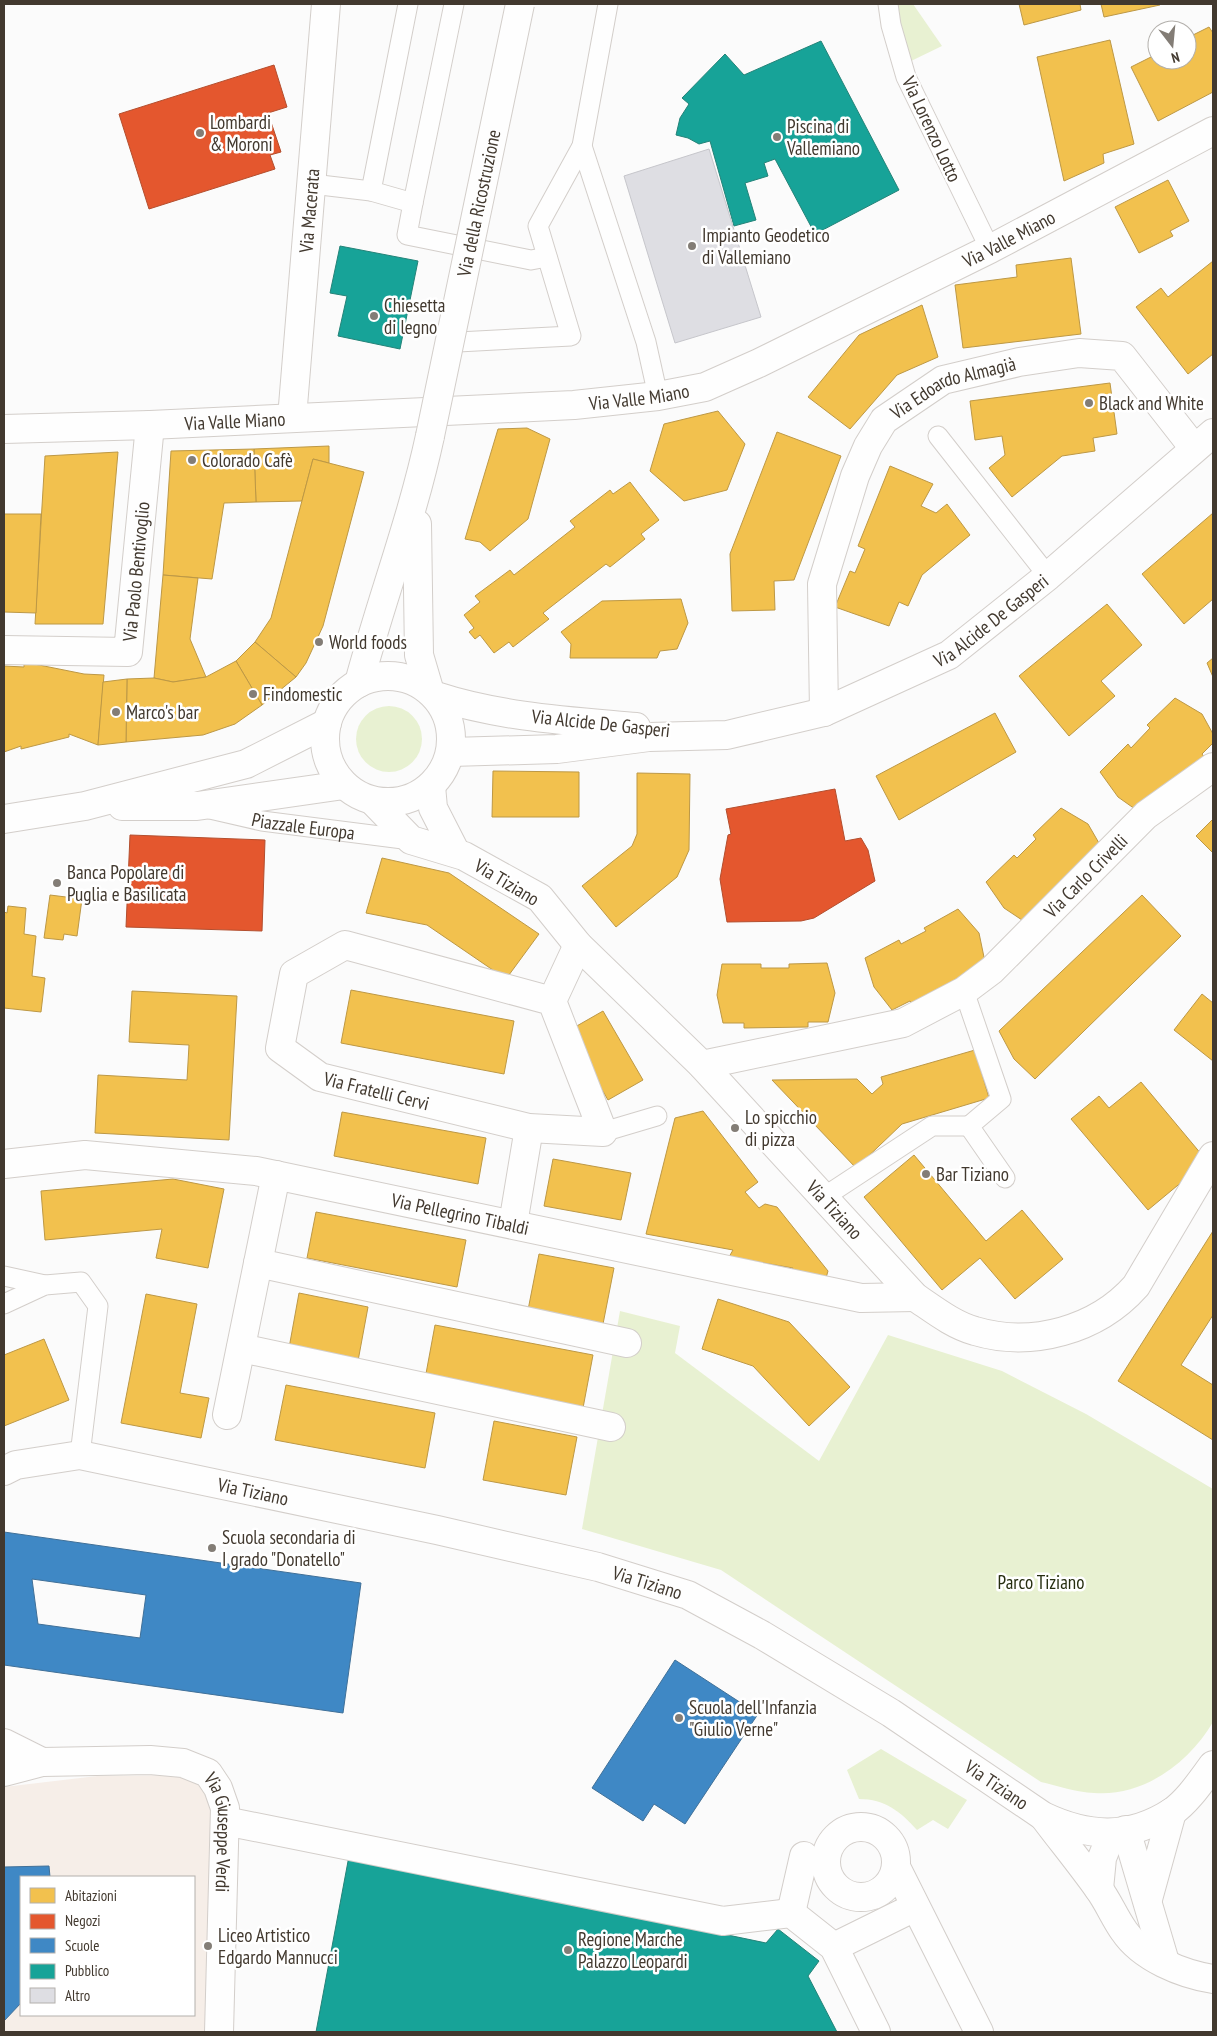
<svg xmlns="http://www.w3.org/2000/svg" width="1217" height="2036" viewBox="0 0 1217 2036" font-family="'PT Sans Narrow',sans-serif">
<rect width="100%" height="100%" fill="#fbfbfb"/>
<path fill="#f6eee8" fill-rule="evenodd" d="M179,1775L212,1785L218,2032H4V1787L97,1776ZM21,1877H194V2015H21Z"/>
<g fill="#e8f1d2">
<path d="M897,4H913L942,46L909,62L892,9Z"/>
<circle cx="389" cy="739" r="33"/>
<path d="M620,1311L680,1326L675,1353L819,1461L888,1335L1002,1371L1086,1414L1213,1489V1722C1189,1763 1143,1797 1094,1793C1076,1792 1058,1786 1041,1782L721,1570L582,1529Z"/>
<path d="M881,1749L967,1800L948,1829L933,1820L917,1830C901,1812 885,1799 859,1799L847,1770Z"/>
</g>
<g fill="#f2c14e" stroke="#bd9845">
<path d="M1019,4H1080L1081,10L1024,25Z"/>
<path d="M1101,4H1160V5L1104,17Z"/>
<path d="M1209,27L1213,33V92L1158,121L1131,67L1157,54V60H1187V38Z"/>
<path d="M1110,40L1134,144L1103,154L1104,163L1064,181L1037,57Z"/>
<path d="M1168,180L1189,221L1170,231L1173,236L1139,253L1115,207Z"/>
<path d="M1071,258L1081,334L963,348L955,285L1017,277L1016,265Z"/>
<path d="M1213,261V354L1188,374L1136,307L1161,288L1168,297Z"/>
<path d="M922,305L938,357L897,375L850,429L808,397L859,335Z"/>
<path d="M1110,383L1117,434L1093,438L1095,451L1062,456L1012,497L989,468L1005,455L1002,436L975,440L970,401Z"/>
<path d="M718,411L745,444L727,490L684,501L650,471L664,424Z"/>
<path d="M527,428L550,439L528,519L490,551L480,542L465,539L498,429Z"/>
<path d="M777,432L841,456L794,580L774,581L775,610L732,611L730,554Z"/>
<path d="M329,446V463L313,459L302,501L256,502L254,449Z"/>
<path d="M254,449L256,502L224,503L212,579L163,575L171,451Z"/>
<path d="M118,452L103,624H35L45,456Z"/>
<path d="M313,459L364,472L323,626L306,663L296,677L255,642L271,618Z"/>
<path d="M890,466L933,484L921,506L936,513L947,504L970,535L922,575L908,606L899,602L889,626L835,607L850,571L855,573L865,549L858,546Z"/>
<path d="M630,482L659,520L641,534L645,539L610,567L606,564L543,613L549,619L513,647L509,642L494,653L480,635L475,639L469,632L474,628L464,615L480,602L475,596L510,570L514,575L575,527L570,521L610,490L613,494Z"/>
<path d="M1213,513V599L1184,624L1142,574Z"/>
<path d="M4,514H41L36,613L4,612Z"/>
<path d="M163,575L198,578L190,639L206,677L173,682L154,678Z"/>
<path d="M681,599L688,623L677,649L660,651L657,658H570L571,644L561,632L602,601Z"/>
<path d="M1107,604L1142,645L1101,681L1115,696L1069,736L1019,676Z"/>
<path d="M255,642L296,677L262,705L236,661Z"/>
<path d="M1213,658V677L1207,663Z"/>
<path d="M236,661L262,705L235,724L203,735L126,742L127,679L154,678L173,682L206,677Z"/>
<path d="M24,662L84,674L104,675L98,745L69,734V737L21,749V746L4,752V666L24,667Z"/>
<path d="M127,679L126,742L98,745L103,682Z"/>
<path d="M1175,698L1202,714L1213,734V743L1202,754L1205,758L1142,814L1118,797L1100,772L1128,744L1131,748L1150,728L1147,725Z"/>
<path d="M995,713L1016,752L899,820L876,776Z"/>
<path d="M493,771L579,772V817H492Z"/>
<path d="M637,773L690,774L689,850L677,877L616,927L582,886L632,846L637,834Z"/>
<path d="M1061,808L1088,824L1103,850L1028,924L1004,908L986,882L1014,855L1017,858L1036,839L1033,835Z"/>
<path d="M1213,819V853L1196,836Z"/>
<path d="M382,858L449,873L539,934L506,979L427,925L366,913Z"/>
<path d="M50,895L82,899L77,936L64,934L63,940L44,938Z"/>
<path d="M1142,895L1181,936L1035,1079L1014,1059L999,1031Z"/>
<path d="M8,906L26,908L24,934L36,936L32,976L45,978L41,1012L4,1008V912L7,913Z"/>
<path d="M958,909L979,933L985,962L967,971L970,976L913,1005L910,1001L892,1010L874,987L865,958L899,940L901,944L926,931L924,928Z"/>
<path d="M827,963L835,993L828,1022H808V1027L744,1028V1023H723L717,995L722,964H761V968H789V964Z"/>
<path d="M351,990L514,1021L504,1074L341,1043Z"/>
<path d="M132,991L237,996L229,1140L95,1133L98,1075L187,1080L189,1045L129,1042Z"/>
<path d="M1202,994L1213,1003V1061L1174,1030Z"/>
<path d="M603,1011L643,1080L608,1100L568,1031Z"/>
<path d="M975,1050L989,1098L902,1124L856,1168L772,1080L857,1079L872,1094L883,1084L881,1077Z"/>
<path d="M1141,1082L1207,1161L1148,1210L1071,1119L1099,1096L1109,1108Z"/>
<path d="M703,1111L758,1182L745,1192L759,1208L765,1204L777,1207L828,1271L826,1278L791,1274L793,1268L729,1257L733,1250L646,1234L675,1118Z"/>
<path d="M342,1112L486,1138L478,1184L334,1156Z"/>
<path d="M914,1155L986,1241L1022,1210L1063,1259L1015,1299L980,1258L942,1290L864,1197Z"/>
<path d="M553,1159L631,1173L621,1220L544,1206Z"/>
<path d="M173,1179L224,1189L208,1268L156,1258L162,1229L45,1240L41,1191Z"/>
<path d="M316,1212L466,1240L457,1287L307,1258Z"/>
<path d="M1213,1231V1315L1181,1365L1213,1385V1440L1118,1381Z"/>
<path d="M539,1254L614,1268L603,1324L528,1310Z"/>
<path d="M299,1293L368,1307L358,1361L289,1348Z"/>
<path d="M146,1294L197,1304L180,1393L209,1398L201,1438L121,1423Z"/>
<path d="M718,1299L789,1322L850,1387L809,1426L753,1366L702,1349Z"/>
<path d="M435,1325L593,1355L583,1408L425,1379Z"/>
<path d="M44,1339L69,1400L4,1426V1355Z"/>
<path d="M286,1385L435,1413L425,1468L275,1440Z"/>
<path d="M494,1421L577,1437L566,1495L483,1480Z"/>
</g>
<g fill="#e4572e" stroke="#b34e2e">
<path d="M274,65L287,107L268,113L281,152L270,155L275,169L149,209L119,114Z"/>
<path d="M835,789L845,841L861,838L868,850L875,881L814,918L801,921L727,922L720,879L728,835L731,834L726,809Z"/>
<path d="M130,835L265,840L262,931L126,927Z"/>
</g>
<g fill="#3f88c5" stroke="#407098" fill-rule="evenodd">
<path d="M4,1532L361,1583L343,1713L4,1665ZM32,1579L146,1595L140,1638L38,1624Z"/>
<path d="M675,1660L758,1714L685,1824L654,1804L643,1821L592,1788Z"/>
<path d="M49,1866L50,1877H21V2003L4,2021V1867Z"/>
</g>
<g fill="#17a398" stroke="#248378">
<path d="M821,41L899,190L815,234L775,159L764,163L768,176L745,183L756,220L734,226L710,141L699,144L688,138L676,135L680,118L689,104L682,98L725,54L744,75Z"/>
<path d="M340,246L418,261L400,349L338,336L347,296L330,293Z"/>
<path d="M349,1856L766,1943L778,1929L819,1961L808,1976L837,2032H316Z"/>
</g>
<path fill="#dedee3" stroke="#c6c6cb" d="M709,149L761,317L675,343L624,176Z"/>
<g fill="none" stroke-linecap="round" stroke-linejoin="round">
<g stroke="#d3ceca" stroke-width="21">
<g id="lane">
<path d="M888,4L891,25L906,77L990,249"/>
<path d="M582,146L646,342L658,396"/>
<path d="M312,184L371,191L413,203L407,235L531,260L547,257"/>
<path d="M371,191L408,4"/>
<path d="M413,203L454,4"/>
<path d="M458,342L571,336L538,226L582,146L608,4"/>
<path d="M938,436L1048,576"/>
<path id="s1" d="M210,809L262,821L411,840"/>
<path d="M964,991L1001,1099L969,1126L1005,1178"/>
<path d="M603,1132L657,1116"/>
<path d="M824,1197L932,1126H969"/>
<path d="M4,1276L45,1285"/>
<path d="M4,1304L45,1285L81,1282L98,1306L80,1455"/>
</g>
</g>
<g stroke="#d3ceca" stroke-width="30">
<g id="street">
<path id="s2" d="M4,650L128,652L150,425"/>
<path id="s3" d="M824,712L822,584L855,476L868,446L884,420L943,380L1019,362L1079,353L1122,356L1194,448"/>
<path d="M431,786L433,808L456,853"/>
<path id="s4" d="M373,801L411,840L464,856L540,898L578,945L702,1065L915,1297C933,1309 953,1325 975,1331C1032,1348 1097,1330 1136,1286L1213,1156"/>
<path id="s5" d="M552,1001L345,945L294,974L280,1048L320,1077L529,1128L603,1132L552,1001L578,945"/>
<path id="s6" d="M702,1065L903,1023L964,991L992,970L1146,815L1213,767"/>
<path id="s7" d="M4,1164L85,1155L256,1171L861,1298L915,1297"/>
<path d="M513,1224L529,1128"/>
<path d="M258,1263L627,1343"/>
<path d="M241,1348L611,1427"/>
<path d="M227,1415L276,1175"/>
<path id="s8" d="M4,1471L16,1465L80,1455L437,1530L598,1567L688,1595L762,1635L891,1713L1043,1816C1087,1837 1129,1840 1172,1812C1188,1801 1201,1781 1213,1765"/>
<path d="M4,1743L42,1762"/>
<path id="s9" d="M4,1772L42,1762L150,1760L183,1763L208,1773L218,1788L225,1808L219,2032"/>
<path d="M1044,1817C1062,1841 1081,1864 1098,1888C1108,1901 1114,1917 1124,1931C1142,1958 1182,1974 1213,1979"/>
<path d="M225,1821L723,1921L791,1913L834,1947L876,2032"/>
<circle cx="861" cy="1862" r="35"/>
<path d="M1126,1830L1165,1962"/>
<path d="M896,1867L979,2032"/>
<path d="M1099,1889L1102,1858L1112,1833"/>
<path d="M1148,1899L1172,1812"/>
<path d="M791,1913L804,1856"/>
<path d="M834,1947L915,1907"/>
</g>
</g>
<g stroke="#d3ceca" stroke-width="30">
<g id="secondary">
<path id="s10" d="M292,418L326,4"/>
<path id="s11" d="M4,429L150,425L574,405L658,396L705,387L759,363L990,249L1213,131"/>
<path d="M417,524L419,655L429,689"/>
<path d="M359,683C381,600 412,520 430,436"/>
</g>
</g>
<g stroke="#d3ceca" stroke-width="30">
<g id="primary">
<circle cx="388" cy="739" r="63"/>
<path d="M436,696C500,717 570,721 636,727"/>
<path id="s12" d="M451,752L557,749L649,737L727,735L824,712L949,655L1048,576L1213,433"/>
<path d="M122,806H197L344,785"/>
<path d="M4,819L85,806L246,764L327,723"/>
</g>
</g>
<use href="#lane" stroke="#fefefe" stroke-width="19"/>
<use href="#street" stroke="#fefefe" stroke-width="28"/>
<use href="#secondary" stroke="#fefefe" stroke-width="28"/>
<use href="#primary" stroke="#fefefe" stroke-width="28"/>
<g stroke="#d3ceca" stroke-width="30" stroke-linecap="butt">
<g id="secondary-bridge">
<path id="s13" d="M430,436L520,4"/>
</g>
</g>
<use href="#secondary-bridge" stroke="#fefefe" stroke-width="28"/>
</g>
<g fill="#837d76" stroke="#fff" stroke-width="2">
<circle cx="200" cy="133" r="5"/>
<circle cx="777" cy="137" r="5"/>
<circle cx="692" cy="246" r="5"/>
<circle cx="374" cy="316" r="5"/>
<circle cx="1089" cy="403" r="5"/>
<circle cx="192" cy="460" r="5"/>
<circle cx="319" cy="642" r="5"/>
<circle cx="253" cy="694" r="5"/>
<circle cx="116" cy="712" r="5"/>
<circle cx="57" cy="883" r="5"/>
<circle cx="735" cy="1128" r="5"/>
<circle cx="926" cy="1174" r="5"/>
<circle cx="212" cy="1548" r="5"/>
<circle cx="679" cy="1718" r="5"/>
<circle cx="208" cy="1946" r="5"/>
<circle cx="568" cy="1950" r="5"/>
</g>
<g text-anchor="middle" stroke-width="5" stroke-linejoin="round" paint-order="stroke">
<g font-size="19" fill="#42392f" stroke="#fff" text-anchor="start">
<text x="210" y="129">Lombardi<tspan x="210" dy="22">&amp; Moroni</tspan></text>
<text x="787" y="133">Piscina di<tspan x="787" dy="22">Vallemiano</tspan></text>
<text x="702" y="242">Impianto Geodetico<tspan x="702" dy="22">di Vallemiano</tspan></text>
<text x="384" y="312">Chiesetta<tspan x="384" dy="22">di legno</tspan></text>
<text x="1099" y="410">Black and White</text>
<text x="202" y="467">Colorado Cafè</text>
<text x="329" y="649">World foods</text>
<text x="263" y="701">Findomestic</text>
<text x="126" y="719">Marco's bar</text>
<text x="67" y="879">Banca Popolare di<tspan x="67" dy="22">Puglia e Basilicata</tspan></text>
<text x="745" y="1124">Lo spicchio<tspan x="745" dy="22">di pizza</tspan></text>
<text x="936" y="1181">Bar Tiziano</text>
<text x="222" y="1544">Scuola secondaria di<tspan x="222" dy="22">I grado "Donatello"</tspan></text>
<text x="689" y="1714">Scuola dell'Infanzia<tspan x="689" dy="22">"Giulio Verne"</tspan></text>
<text x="218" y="1942">Liceo Artistico<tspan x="218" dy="22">Edgardo Mannucci</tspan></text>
<text x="578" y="1946">Regione Marche<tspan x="578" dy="22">Palazzo Leopardi</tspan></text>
</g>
<g font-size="19" fill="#42392f" stroke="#fff">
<text transform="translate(932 129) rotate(65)" y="7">Via Lorenzo Lotto</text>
<text dy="7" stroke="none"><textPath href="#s13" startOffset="238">Via della Ricostruzione</textPath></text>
<text dy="7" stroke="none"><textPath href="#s10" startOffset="208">Via Macerata</textPath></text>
<text dy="7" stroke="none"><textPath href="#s11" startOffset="1041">Via Valle Miano</textPath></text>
<text dy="7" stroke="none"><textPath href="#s3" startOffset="382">Via Edoardo Almagià</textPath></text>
<text dy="7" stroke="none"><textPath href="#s11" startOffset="636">Via Valle Miano</textPath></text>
<text dy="7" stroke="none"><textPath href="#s11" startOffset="231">Via Valle Miano</textPath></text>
<text dy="7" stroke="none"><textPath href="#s2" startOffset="205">Via Paolo Bentivoglio</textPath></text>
<text dy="7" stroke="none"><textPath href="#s12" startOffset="568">Via Alcide De Gasperi</textPath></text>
<text transform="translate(601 723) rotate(6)" y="7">Via Alcide De Gasperi</text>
<text dy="7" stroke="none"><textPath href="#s1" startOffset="95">Piazzale Europa</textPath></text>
<text dy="7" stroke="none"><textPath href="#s6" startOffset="442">Via Carlo Crivelli</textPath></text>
<text transform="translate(507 882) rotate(31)" y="7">Via Tiziano</text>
<text dy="7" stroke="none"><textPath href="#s5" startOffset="456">Via Fratelli Cervi</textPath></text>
<text dy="7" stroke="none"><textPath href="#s4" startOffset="626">Via Tiziano</textPath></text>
<text dy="7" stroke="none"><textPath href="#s7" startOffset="462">Via Pellegrino Tibaldi</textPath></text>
<text dy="7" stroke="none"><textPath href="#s8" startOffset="255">Via Tiziano</textPath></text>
<text dy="7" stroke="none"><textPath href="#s8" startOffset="660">Via Tiziano</textPath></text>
<text dy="7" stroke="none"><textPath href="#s8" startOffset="1065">Via Tiziano</textPath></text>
<text dy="7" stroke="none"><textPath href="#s9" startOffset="270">Via Giuseppe Verdi</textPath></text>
</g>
<g font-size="19" fill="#262e10" stroke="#fff">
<text x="1041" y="1589">Parco Tiziano</text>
</g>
</g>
<rect width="1217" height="2036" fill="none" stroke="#42392f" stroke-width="10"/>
<rect x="20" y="1876" width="175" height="140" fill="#ffffff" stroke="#b3b0ac"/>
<rect x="30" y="1888" width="25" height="15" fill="#f2c14e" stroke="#b3b0ac"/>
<text x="65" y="1901" font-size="15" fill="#42392f">Abitazioni</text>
<rect x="30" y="1914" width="25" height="15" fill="#e4572e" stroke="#b3b0ac"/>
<text x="65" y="1926" font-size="15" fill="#42392f">Negozi</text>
<rect x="30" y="1938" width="25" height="15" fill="#3f88c5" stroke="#b3b0ac"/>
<text x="65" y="1951" font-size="15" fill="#42392f">Scuole</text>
<rect x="30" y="1964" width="25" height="15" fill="#17a398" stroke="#b3b0ac"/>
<text x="65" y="1976" font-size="15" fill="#42392f">Pubblico</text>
<rect x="30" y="1988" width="25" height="15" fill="#dedee3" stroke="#b3b0ac"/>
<text x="65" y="2001" font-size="15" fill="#42392f">Altro</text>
<g transform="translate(1172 45) rotate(164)"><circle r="24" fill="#ffffff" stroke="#b3b0ac"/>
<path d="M0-4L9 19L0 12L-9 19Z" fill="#837d76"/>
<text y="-8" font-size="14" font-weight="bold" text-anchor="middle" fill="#42392f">N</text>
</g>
</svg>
